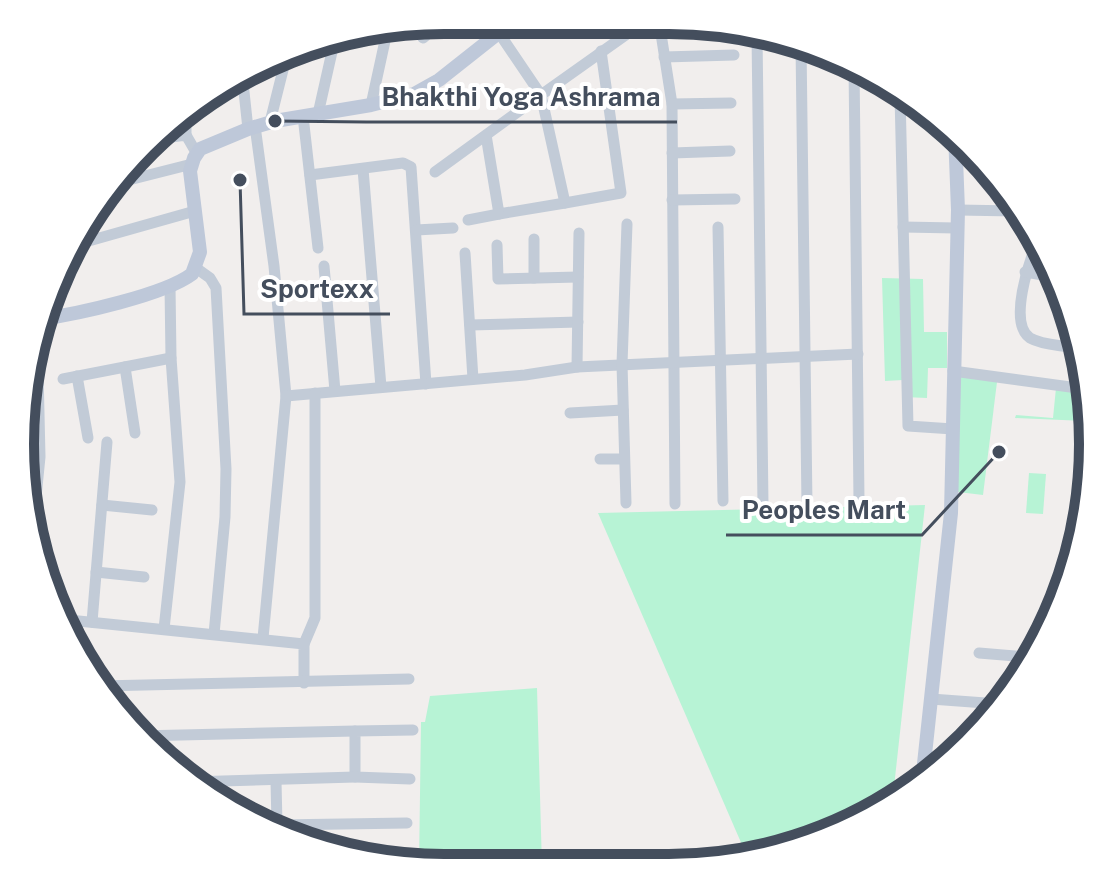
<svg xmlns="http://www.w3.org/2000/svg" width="1113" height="888" viewBox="0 0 1113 888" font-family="'Public Sans',sans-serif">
<rect width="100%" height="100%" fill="#f1eeed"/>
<g fill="#b7f3d5">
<path d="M882,278L923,279L924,332H947V368H928L927,398L904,397L903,380L885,381Z"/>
<path d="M957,376L997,382L983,495L958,492Z"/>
<path d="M1056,388L1085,391V421L1015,418L1016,415L1053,418Z"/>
<path d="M1029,473L1046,474L1043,514L1026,513Z"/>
<path d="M925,505L893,796L857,824L746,854L598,513Z"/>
<path d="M537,688L542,867H419L421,722H425L430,696Z"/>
</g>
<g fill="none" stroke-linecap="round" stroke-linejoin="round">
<g stroke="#c2cbd7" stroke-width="11">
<path d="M659,21L672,104L675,504"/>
<path d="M499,33L541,95L627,34"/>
<path d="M757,35L763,505"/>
<path d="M423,38L444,20"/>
<path d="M801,45L807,505"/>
<path d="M664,57L734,55"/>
<path d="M854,66L859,500"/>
<path d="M242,73L248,129"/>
<path d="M900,95L908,426L953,429"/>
<path d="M672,104L731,103"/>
<path d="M371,105L388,27"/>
<path d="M186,112V135"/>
<path d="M318,114L336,34"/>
<path d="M303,116L318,248"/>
<path d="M270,122L287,54"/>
<path d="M255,126L274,266L286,396L263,638"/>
<path d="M150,140L186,135L197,154"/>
<path d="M672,153L730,151"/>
<path d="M363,169L381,387"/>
<path d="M435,172L541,95L565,203L499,214L486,135"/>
<path d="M310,175L403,163L411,167L426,384"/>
<path d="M113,184L192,164"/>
<path d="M1005,198V200"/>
<path d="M672,200L735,199"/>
<path d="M565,203L621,193L601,51"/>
<path d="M958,210L1015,211"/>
<path d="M468,220L499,214"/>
<path d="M718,227L723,501"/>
<path d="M903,227L956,228"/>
<path d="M416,230L453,228"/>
<path d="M1038,241C1029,261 1008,323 1030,338C1042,345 1060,345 1074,348"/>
<path d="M497,245L498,279L578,277"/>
<path d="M71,246L195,211"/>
<path d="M465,253L473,379"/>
<path d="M324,266L335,391"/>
<path d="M196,268L210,278L216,288L226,469L225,517L214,634"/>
<path d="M1025,272L1055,277"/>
<path d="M534,278V239"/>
<path d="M470,325L578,322"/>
<path d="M125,367L135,433"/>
<path d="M577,367L579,233"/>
<path d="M953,371L1085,389"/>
<path d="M77,376L88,438"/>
<path d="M63,379L171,358"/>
<path d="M286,396L525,375L577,367L858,354"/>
<path d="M570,413L623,410"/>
<path d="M600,459H624"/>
<path d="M626,503L622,364L627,224"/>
<path d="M102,505L152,510"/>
<path d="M32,537L40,457L37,328"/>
<path d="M96,572L144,577"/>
<path d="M59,619L304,644V683"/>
<path d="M92,622L107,442"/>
<path d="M164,629L180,482L171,358L170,286"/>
<path d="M304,644L315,618V393"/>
<path d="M979,653L1026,657"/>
<path d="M100,686L409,679"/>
<path d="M931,699L999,704"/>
<path d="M138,736L355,731"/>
<path d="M410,779L355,777V731L413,730"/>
<path d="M276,781L277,825"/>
<path d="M190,782L355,777"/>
<path d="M277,825L407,823"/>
</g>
<g stroke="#bec8d9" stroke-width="14">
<path d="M41,319C77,314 164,295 192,274L200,252L190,171L194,158L200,149L248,129L275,121L371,105L414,94L439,80L515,20"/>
<path d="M923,773L951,513L958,210L955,133"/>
</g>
</g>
<path d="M0 0H1113V888H0ZM444 34H669A410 410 0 0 1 1079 444V444A410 410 0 0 1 669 854H444A410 410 0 0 1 34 444V444A410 410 0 0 1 444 34Z" fill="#fff" fill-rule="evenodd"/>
<path fill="none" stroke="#444e5d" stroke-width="10" d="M444 34H669A410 410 0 0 1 1079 444V444A410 410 0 0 1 669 854H444A410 410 0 0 1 34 444V444A410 410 0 0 1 444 34Z"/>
<path fill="none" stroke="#444e5d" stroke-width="3" d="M275 121L366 122H677M240 180L244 314H390M999 452L922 535H726"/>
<g fill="#444e5d" stroke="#fff" stroke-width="3">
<circle cx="275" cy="121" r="8"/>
<circle cx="240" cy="180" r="8"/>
<circle cx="999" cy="452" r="8"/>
</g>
<g font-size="26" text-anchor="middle" font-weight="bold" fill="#444e5d" stroke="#fff" stroke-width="8" stroke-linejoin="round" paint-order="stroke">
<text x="521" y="106">Bhakthi Yoga Ashrama</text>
<text x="317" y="298">Sportexx</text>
<text x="824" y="519">Peoples Mart</text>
</g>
</svg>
